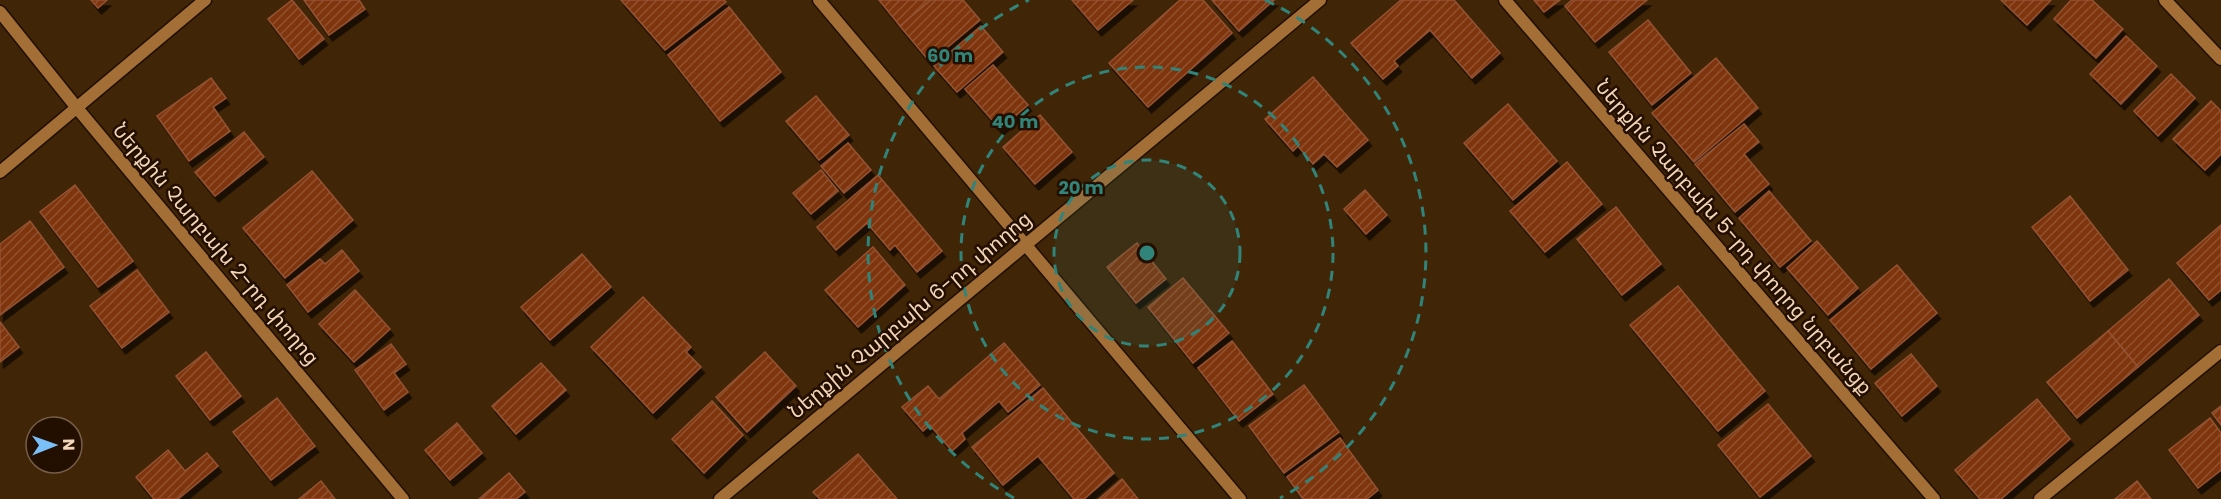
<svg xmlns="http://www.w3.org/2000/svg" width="2221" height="499" viewBox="0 0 2221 499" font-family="Poppins,'Noto Sans Armenian',sans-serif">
<defs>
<pattern id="building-hatch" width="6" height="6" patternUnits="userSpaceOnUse" patternTransform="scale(1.5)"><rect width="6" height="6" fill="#7e350d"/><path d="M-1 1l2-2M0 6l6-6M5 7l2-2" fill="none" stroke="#91512e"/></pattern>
<filter id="shadow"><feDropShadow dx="3.5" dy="6" stdDeviation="0" flood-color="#0009"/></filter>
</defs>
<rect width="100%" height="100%" fill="#402506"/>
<g fill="url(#building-hatch)" stroke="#945233" stroke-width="1.5" filter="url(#shadow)">
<path d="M91,0H107L98,8Z"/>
<path d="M292,0L324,39L299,59L268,19Z"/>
<path d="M304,0H359L365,9L329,35Z"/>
<path d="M621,0H724L726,2L665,50Z"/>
<path d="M879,0H931L900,26Z"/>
<path d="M931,0H963L980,20L930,62L900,26Z"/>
<path d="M1072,0H1133L1098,30Z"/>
<path d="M1180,0H1203L1232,33L1148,107L1109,63Z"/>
<path d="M1212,0H1274L1239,31Z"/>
<path d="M1401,0H1454L1500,53L1472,78L1430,30L1394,61L1398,66L1383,79L1351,43Z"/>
<path d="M1534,0H1560L1544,12Z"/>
<path d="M1572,0H1647L1595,42L1565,6Z"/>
<path d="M2001,0H2051L2027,25Z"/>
<path d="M2071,0H2092L2123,29L2096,58L2054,19Z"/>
<path d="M729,7L781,72L720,121L668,55Z"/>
<path d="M1648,20L1691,73L1652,105L1609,52Z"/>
<path d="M981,26L1003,52L957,92L934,66Z"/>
<path d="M2126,36L2157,66L2121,104L2090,74Z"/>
<path d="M1716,58L1758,108L1694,162L1652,113Z"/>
<path d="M993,65L1028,105L1000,129L965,89Z"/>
<path d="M2171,74L2195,98L2158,136L2134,111Z"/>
<path d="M1313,77L1368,140L1337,167L1324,154L1313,164L1298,146L1293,151L1265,119Z"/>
<path d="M211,78L226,98L213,107L230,131L189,161L157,116Z"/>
<path d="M816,96L849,135L819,160L786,121Z"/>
<path d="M2211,101L2221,111V154L2205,170L2173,139Z"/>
<path d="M1508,104L1557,161L1513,200L1464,143Z"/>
<path d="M1040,115L1072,152L1035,184L1003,147Z"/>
<path d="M1744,124L1759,142L1744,154L1769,184L1735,212L1695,164Z"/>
<path d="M244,132L264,157L215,196L195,172Z"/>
<path d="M848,143L871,170L844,193L821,166Z"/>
<path d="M1567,162L1602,204L1545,252L1510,211Z"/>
<path d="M821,170L838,191L811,214L793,193Z"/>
<path d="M312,171L353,220L285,278L243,228Z"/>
<path d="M878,175L942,251L917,272L895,245L890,250L867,223L836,250L817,227Z"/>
<path d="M75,185L133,261L98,287L40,212Z"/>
<path d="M1365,190L1387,215L1366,234L1344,209Z"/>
<path d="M1769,191L1811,241L1780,267L1739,218Z"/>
<path d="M2070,196L2128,270L2090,301L2032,227Z"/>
<path d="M1616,207L1661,264L1622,295L1577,239Z"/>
<path d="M30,221L64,267L0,315V244Z"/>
<path d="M2221,225V290L2209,300L2177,263Z"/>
<path d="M1817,241L1858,288L1828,315L1787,268Z"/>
<path d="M1137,243L1166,279L1136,303L1107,267Z"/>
<path d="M873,247L905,285L858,327L825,290Z"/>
<path d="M342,250L359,271L308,312L287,285L320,259L325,264Z"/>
<path d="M582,254L611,287L550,340L521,307Z"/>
<path d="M1897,265L1937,313L1871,369L1830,320Z"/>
<path d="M137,270L169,312L122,348L90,306Z"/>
<path d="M1183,278L1229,333L1193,363L1148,307Z"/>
<path d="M2169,279L2199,315L2138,367L2108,331Z"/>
<path d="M1678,286L1765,391L1718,431L1630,325Z"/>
<path d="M355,290L390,329L354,362L319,324Z"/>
<path d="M643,297L691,347L686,352L701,367L653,413L591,347Z"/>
<path d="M0,322L19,347L0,362Z"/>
<path d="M2108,331L2138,367L2077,418L2047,382Z"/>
<path d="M1232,341L1273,394L1239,421L1198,368Z"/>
<path d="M1004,343L1040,385L1008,412L999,401L962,433L965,439L952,451L930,425L923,431L902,407L928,386L939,399Z"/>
<path d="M391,344L406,364L394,373L408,392L384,410L355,370Z"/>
<path d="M206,352L241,396L210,420L176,376Z"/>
<path d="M765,352L796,386L747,432L716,397Z"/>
<path d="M1911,354L1937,386L1902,416L1875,383Z"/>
<path d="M541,363L566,390L516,434L492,406Z"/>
<path d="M1304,385L1339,432L1284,473L1249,426Z"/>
<path d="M1043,388L1114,473L1084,499H1074L1038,456L1003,485L972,447Z"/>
<path d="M277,398L315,446L271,480L233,432Z"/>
<path d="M2037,399L2070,439L2001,499H1980L1955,470Z"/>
<path d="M712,401L743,435L704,473L672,439Z"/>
<path d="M1768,404L1811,456L1760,497L1718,445Z"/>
<path d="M2221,406V425L2212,413Z"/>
<path d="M2210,418L2221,433V470L2198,488L2169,450Z"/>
<path d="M457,423L482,453L450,480L425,450Z"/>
<path d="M1340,438L1378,490L1367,499H1303L1287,477Z"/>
<path d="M168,450L185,471L207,453L218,466L178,499H154L136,477Z"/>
<path d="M858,454L897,499H820L813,492Z"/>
<path d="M509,473L525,492L516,499H479Z"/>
<path d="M1122,479L1138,499H1099Z"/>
<path d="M321,481L335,499H299Z"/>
<path d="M2137,481L2151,499H2115Z"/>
</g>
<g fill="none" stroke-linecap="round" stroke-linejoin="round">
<g stroke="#211002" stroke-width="15">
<g id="street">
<path d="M819,0L1240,499"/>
<path d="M1505,0L1934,499"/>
<path d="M2165,0L2221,59"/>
<path d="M0,12L77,108L403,499"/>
<path d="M0,172L205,0"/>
<path d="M720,499L1320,0"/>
<path d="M2040,499L2221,351"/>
</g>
</g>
<use href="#street" stroke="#a46f37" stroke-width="12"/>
</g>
<circle cx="1147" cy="253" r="93" fill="#318479" fill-opacity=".12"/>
<g fill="none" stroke="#318479" stroke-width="3" stroke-dasharray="10 8">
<circle cx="1147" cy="253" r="93"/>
<circle cx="1147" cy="253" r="186"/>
<path d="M1014 498A279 279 0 0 1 1029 0M1265 0A279 279 0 0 1 1280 498"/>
</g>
<g text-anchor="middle" stroke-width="5" stroke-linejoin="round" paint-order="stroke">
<g font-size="21" fill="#f2d4b8" stroke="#230f00">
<text transform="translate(1734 237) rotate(49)" y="7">Ներքին Չարբախ 5-րդ փողոց նրբանցք</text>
<text transform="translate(216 244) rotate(50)" y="7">Ներքին Չարբախ 2-րդ փողոց</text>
<text transform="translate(910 315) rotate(-40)" y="7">Ներքին Չարբախ 6-րդ փողոց</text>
</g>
</g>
<circle cx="1147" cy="253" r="9" fill="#318479" stroke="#230f00" stroke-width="3"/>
<g font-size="18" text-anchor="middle" font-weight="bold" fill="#318479" stroke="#230f00" stroke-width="5" stroke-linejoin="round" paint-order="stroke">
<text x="950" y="62">60 m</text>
<text x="1015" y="128">40 m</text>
<text x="1081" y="194">20 m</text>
</g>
<g transform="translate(54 445) rotate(89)"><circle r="28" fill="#230f00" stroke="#765e4a" stroke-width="1.5"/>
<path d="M0-4.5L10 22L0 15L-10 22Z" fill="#7abff8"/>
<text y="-9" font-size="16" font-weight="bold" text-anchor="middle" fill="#f2d4b8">N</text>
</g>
</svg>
